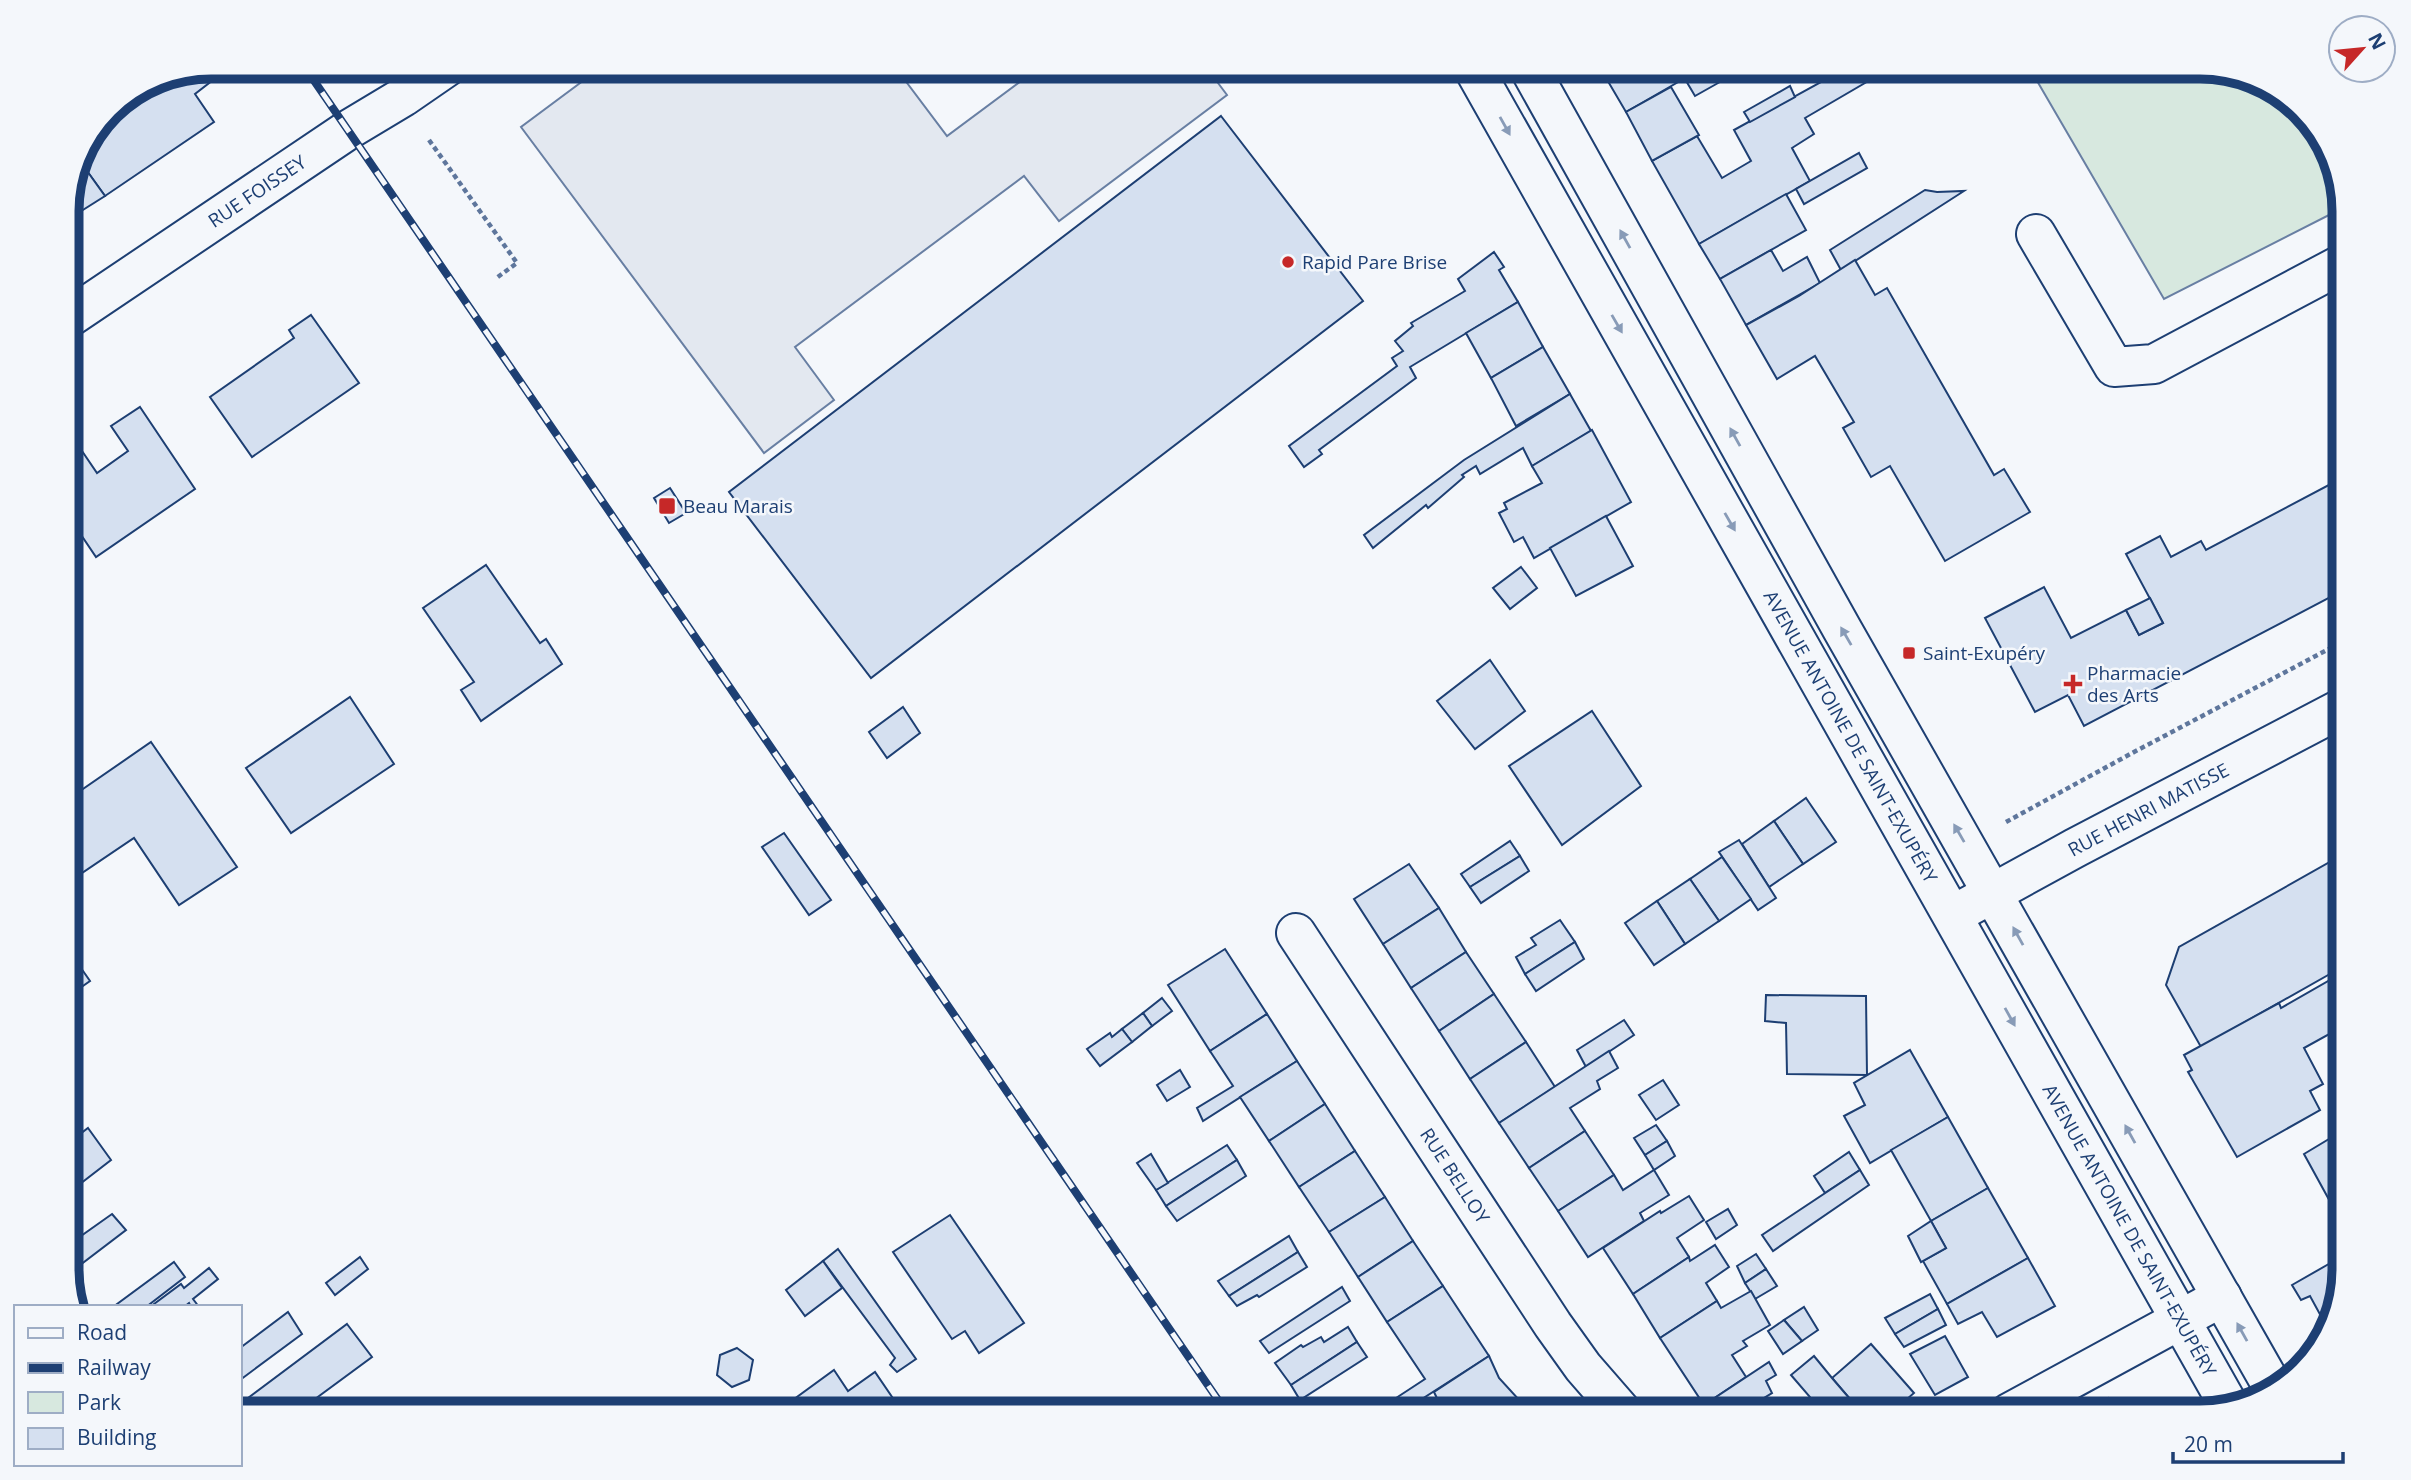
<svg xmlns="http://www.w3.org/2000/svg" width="2411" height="1480" viewBox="0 0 2411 1480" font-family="'Open Sans',sans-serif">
<rect width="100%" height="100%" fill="#f4f7fb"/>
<path fill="#d7e8df" stroke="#687fa3" stroke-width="2" d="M2029,67H2200L2273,86L2325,138L2339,184L2333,213L2164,299Z"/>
<path fill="#e3e8f0" stroke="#687fa3" stroke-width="2" d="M603,66L895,67L947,136L1040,67H1206L1227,95L1059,221L1024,176L795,347L834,400L764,453L521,127Z"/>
<g fill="#d5e0f0" stroke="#1d3f73" stroke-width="2">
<path d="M1599,66H1706L1626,112Z"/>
<path d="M1706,66H1720L1727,78L1695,96L1685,79Z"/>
<path d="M1850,66H1894L1805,118L1814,134L1792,148L1810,181L1699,244L1652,161L1697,136L1722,178L1751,161L1734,130Z"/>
<path d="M204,68L213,80L195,94L214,122L105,196L77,157L101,120L168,75Z"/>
<path d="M1790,86L1795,97L1750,122L1744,112Z"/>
<path d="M1671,87L1699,135L1652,161L1626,112Z"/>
<path d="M1221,116L1363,301L871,678L729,492Z"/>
<path d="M1859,153L1867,168L1804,204L1796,189Z"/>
<path d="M77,157L105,196L67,220V202Z"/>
<path d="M1925,190L1937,192L1964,191L1841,270L1830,250Z"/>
<path d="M1786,194L1806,230L1720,279L1699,244Z"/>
<path d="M1771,250L1783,271L1807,257L1820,283L1746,325L1720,279Z"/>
<path d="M1494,252L1504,267L1499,270L1518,302L1410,367L1416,378L1319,450L1322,454L1304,467L1289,446L1397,366L1392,358L1403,351L1395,341L1413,326L1411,323L1465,291L1458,279Z"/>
<path d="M1855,260L1875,295L1887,288L1994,475L2004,469L2030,512L1945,561L1890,466L1871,477L1843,428L1854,422L1815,356L1777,379L1746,325L1799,296Z"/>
<path d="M1518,302L1543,347L1491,378L1466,333Z"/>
<path d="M311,315L359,383L252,457L210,397L294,338L289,330Z"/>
<path d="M1543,347L1570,394L1516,426L1491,378Z"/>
<path d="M1570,394L1591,431L1532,466L1523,448L1480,474L1476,466L1462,475L1464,477L1428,508L1426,505L1373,548L1364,535L1464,460Z"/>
<path d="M140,407L195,489L96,557L67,514V456L80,448L97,473L128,451L111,426Z"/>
<path d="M1592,430L1631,502L1534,558L1523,537L1514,542L1499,513L1507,509L1504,503L1542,483L1532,466Z"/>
<path d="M2344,477V590L2084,726L2068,695L2035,712L1985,618L2044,587L2071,638L2126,610L2139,635L2163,623L2126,554L2160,536L2171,557L2201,541L2206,550Z"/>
<path d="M670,488L686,513L669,523L654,498Z"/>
<path d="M1606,516L1633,566L1576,596L1550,548Z"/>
<path d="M486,565L540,643L546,639L562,664L481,721L461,690L474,682L423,608Z"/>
<path d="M1521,567L1537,588L1510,609L1493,588Z"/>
<path d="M2150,598L2163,623L2139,635L2126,610Z"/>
<path d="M1490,660L1525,711L1475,749L1437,701Z"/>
<path d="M350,697L394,764L291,833L246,768Z"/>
<path d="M903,707L920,733L887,758L869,732Z"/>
<path d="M1592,711L1641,786L1562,845L1509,766Z"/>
<path d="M151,742L237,867L179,905L134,838L76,877L67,863V800Z"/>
<path d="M1806,798L1836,842L1803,864L1774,821Z"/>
<path d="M1774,821L1803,864L1769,887L1742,844Z"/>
<path d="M784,833L831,900L809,915L762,847Z"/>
<path d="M1739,840L1776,898L1758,910L1719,852Z"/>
<path d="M1510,841L1520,856L1470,887L1461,874Z"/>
<path d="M2344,854V966L2201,1047L2166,985L2179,947Z"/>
<path d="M1520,856L1529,871L1481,903L1470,887Z"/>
<path d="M1722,857L1751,899L1719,921L1690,879Z"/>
<path d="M1409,864L1439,908L1383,944L1354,899Z"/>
<path d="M1690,879L1719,921L1685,944L1657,901Z"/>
<path d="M1657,901L1685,944L1654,965L1625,923Z"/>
<path d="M1439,908L1466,952L1411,988L1383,944Z"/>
<path d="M1560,920L1575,942L1525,974L1516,957L1536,945L1531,938Z"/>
<path d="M1575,942L1584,959L1536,991L1525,974Z"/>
<path d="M67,948L90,981L67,997Z"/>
<path d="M1225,949L1267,1014L1210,1051L1168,985Z"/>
<path d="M1466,952L1494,994L1439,1031L1411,988Z"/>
<path d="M2344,972V1026L2304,1048L2323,1084L2310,1091L2320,1110L2237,1157L2188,1072L2192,1070L2184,1055L2279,1003L2281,1008Z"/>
<path d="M1494,994L1526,1042L1470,1079L1439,1031Z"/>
<path d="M1766,995L1866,996L1867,1075L1787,1074L1786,1023L1765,1021Z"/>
<path d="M1162,998L1172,1011L1152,1026L1143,1013Z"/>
<path d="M1143,1013L1152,1026L1132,1042L1122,1029Z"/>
<path d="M1267,1014L1297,1061L1203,1121L1197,1108L1233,1086L1210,1051Z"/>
<path d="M1624,1020L1634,1035L1586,1067L1577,1050Z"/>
<path d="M1122,1029L1132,1042L1100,1066L1087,1049L1110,1033L1112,1037Z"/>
<path d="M1526,1042L1555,1087L1499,1123L1470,1079Z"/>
<path d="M1910,1050L1948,1117L1870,1163L1844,1116L1865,1105L1854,1083Z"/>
<path d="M1609,1051L1618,1068L1597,1081L1600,1089L1570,1108L1585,1131L1529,1168L1499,1123Z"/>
<path d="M1297,1061L1325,1104L1269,1141L1240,1097Z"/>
<path d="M1180,1070L1190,1087L1167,1101L1157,1085Z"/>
<path d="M1663,1080L1679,1105L1656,1120L1639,1095Z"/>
<path d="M1325,1104L1355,1151L1299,1187L1269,1141Z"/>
<path d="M1948,1117L1988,1188L1931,1221L1891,1150Z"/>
<path d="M1656,1125L1667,1141L1645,1155L1634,1138Z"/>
<path d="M88,1128L111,1160L67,1194V1144Z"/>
<path d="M2344,1130V1227L2304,1154Z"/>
<path d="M1585,1131L1614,1175L1558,1211L1529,1168Z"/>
<path d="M1667,1141L1675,1156L1654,1170L1645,1155Z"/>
<path d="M1227,1145L1237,1160L1166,1206L1156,1190Z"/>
<path d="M1355,1151L1385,1197L1329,1232L1299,1187Z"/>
<path d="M1849,1152L1860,1170L1825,1193L1814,1176Z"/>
<path d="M1151,1154L1168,1183L1156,1190L1137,1163Z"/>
<path d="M1237,1160L1246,1176L1177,1221L1166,1206Z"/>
<path d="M1654,1170L1669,1195L1640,1213L1644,1221L1588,1257L1558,1211L1614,1175L1623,1190Z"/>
<path d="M1860,1170L1869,1185L1773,1251L1762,1235Z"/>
<path d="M1988,1188L2028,1258L1947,1304L1923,1261L1946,1248L1931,1221Z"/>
<path d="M1689,1196L1704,1220L1677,1238L1689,1257L1633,1294L1603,1248L1660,1211L1661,1213Z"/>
<path d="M1385,1197L1413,1241L1358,1277L1329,1232Z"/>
<path d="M1728,1209L1737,1225L1716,1239L1706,1222Z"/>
<path d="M112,1214L126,1230L67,1275V1236L71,1243Z"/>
<path d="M950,1215L1024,1323L979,1353L965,1331L952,1339L893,1252Z"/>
<path d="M1931,1221L1946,1248L1921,1262L1908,1236Z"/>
<path d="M1289,1236L1298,1252L1229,1296L1218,1281Z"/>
<path d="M1413,1241L1443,1286L1387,1322L1358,1277Z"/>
<path d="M1715,1245L1729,1267L1706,1283L1717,1301L1660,1338L1633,1294L1689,1257L1690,1261Z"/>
<path d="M838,1249L916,1359L897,1372L890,1365L895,1358L823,1261Z"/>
<path d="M1298,1252L1307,1267L1259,1297L1257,1295L1237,1306L1229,1296Z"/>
<path d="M1756,1254L1766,1269L1745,1283L1737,1266Z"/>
<path d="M360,1257L368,1269L335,1295L326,1283Z"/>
<path d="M2028,1258L2055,1306L1997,1337L1982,1312L1958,1324L1947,1304Z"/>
<path d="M823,1261L842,1288L805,1316L786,1290Z"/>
<path d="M2334,1261L2340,1270L2344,1267V1269L2328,1329L2310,1296L2301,1300L2292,1285Z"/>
<path d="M174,1262L185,1277L146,1307H113Z"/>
<path d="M209,1268L218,1279L193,1299L199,1307H191L189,1303L184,1307H150L181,1284L184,1288Z"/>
<path d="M1766,1269L1777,1286L1755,1299L1745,1283Z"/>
<path d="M1443,1286L1489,1356L1400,1413L1393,1400L1425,1379L1387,1322Z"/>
<path d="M1342,1287L1350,1301L1269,1353L1260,1341Z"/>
<path d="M1751,1291L1770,1325L1743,1341L1747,1346L1732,1355L1746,1377L1704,1405L1660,1338L1717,1301L1721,1308Z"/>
<path d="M1930,1294L1938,1309L1895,1334L1885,1318Z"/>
<path d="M1804,1307L1818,1330L1802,1341L1784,1320Z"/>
<path d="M1938,1309L1946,1325L1904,1347L1895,1334Z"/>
<path d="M288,1312L302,1334L240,1380V1348Z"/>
<path d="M1784,1320L1802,1341L1783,1354L1768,1331Z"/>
<path d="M347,1324L372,1357L296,1413H240V1404Z"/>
<path d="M1348,1327L1357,1342L1291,1385L1275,1363L1301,1345L1303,1347L1321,1337L1324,1342Z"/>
<path d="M1945,1336L1968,1377L1935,1395L1910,1354Z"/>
<path d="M1357,1342L1367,1357L1300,1400L1291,1385Z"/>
<path d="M1871,1344L1914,1393L1891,1413H1862L1832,1378Z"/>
<path d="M737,1348L753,1360L749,1380L732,1387L717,1375L720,1355Z"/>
<path d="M1489,1356L1499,1378L1531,1413H1444L1434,1392Z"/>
<path d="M1814,1356L1832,1378L1862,1413H1790L1810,1397L1791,1375Z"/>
<path d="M1769,1362L1776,1375L1766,1381L1772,1393L1739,1413H1710L1704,1405Z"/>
<path d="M834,1370L848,1391L875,1372L903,1413H775Z"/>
<path d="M2108,1398L2117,1413H2080Z"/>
</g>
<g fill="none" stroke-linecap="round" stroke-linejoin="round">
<g stroke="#1d3f73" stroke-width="42">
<g id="minor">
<path d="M2036,234L2114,367L2154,364L2344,263"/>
<path id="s1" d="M67,319L348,130L403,97L448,66"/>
<path id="s2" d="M1953,915L2075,848L2344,707"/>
<path id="s3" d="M1296,933L1553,1325L1583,1367L1623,1413"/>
<path d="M2009,1413L2222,1297"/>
</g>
</g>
<g stroke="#1d3f73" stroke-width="42">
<g id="major">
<path id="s4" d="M1472,66L2229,1406"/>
<path d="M1528,66L1842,629L2275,1391"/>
</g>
</g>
<g stroke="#5e769c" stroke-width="4.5" stroke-dasharray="5 3.5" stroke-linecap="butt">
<path d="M429,140L517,263L495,279"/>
<path d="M2006,822L2134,752L2344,641"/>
</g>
<use href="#minor" stroke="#f4f7fb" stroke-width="38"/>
<use href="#major" stroke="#f4f7fb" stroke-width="38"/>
<g stroke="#1d3f73" stroke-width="8">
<path id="rail" d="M304,66L1227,1413"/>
</g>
<use href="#rail" stroke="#f4f7fb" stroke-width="5" stroke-dasharray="16" stroke-linecap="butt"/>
</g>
<defs><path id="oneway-solid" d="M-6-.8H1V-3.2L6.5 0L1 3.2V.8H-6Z" transform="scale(1.75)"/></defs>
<g fill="#889bb7">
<use href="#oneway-solid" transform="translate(1505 126) rotate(61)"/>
<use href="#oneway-solid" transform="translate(1625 239) rotate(-119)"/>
<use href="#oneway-solid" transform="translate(1617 324) rotate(60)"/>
<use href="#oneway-solid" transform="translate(1735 437) rotate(-119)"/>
<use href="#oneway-solid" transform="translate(1730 522) rotate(60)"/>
<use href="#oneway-solid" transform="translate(1846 636) rotate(-120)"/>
<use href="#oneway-solid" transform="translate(1959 833) rotate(-120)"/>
<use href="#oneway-solid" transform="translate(2018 936) rotate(-119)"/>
<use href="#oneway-solid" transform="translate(2010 1017) rotate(61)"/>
<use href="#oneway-solid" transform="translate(2130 1134) rotate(-119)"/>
<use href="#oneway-solid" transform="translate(2242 1332) rotate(-119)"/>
</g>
<g fill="#c62828" stroke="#f4f7fb" stroke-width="2.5">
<circle cx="1288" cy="262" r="7"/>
<rect x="658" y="497" width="18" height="18" rx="3.5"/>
<rect x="1902" y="646" width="14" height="14" rx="3.5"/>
<path d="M2069.5 673.5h7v7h7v7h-7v7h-7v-7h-7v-7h7z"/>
</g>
<g text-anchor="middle" stroke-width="5" stroke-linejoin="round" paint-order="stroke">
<g font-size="19" fill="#1d3f73" stroke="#f4f7fb">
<text dy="7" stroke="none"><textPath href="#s1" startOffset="229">RUE FOISSEY</textPath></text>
<text dy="7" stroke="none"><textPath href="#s4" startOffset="770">AVENUE ANTOINE DE SAINT-EXUPÉRY</textPath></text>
<text dy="7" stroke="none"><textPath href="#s2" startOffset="222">RUE HENRI MATISSE</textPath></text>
<text dy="7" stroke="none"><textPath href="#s3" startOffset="290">RUE BELLOY</textPath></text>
<text dy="7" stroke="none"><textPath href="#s4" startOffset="1337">AVENUE ANTOINE DE SAINT-EXUPÉRY</textPath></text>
</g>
<g font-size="19" fill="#1d3f73" stroke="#f4f7fb" text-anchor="start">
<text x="1302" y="269">Rapid Pare Brise</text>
<text x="683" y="513">Beau Marais</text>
<text x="1923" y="660">Saint-Exupéry</text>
<text x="2087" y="680">Pharmacie<tspan x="2087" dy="22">des Arts</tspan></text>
</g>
</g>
<path d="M0 0H2411V1480H0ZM211 79H2200A132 132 0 0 1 2332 211V1269A132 132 0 0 1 2200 1401H211A132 132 0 0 1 79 1269V211A132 132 0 0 1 211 79Z" fill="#f4f7fb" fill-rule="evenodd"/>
<path fill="none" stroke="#1d3f73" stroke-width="9" d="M211 79H2200A132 132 0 0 1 2332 211V1269A132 132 0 0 1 2200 1401H211A132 132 0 0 1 79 1269V211A132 132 0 0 1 211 79Z"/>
<rect x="14" y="1305" width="228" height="161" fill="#f4f7fb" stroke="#9eadc5" stroke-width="2"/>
<rect x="28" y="1328" width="35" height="10" fill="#f4f7fb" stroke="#9eadc5" stroke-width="2"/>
<text x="77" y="1340" font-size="21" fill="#1d3f73">Road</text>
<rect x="28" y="1363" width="35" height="10" fill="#1d3f73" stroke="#9eadc5" stroke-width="2"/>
<text x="77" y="1375" font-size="21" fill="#1d3f73">Railway</text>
<rect x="28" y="1392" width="35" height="21" fill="#d7e8df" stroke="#9eadc5" stroke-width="2"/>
<text x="77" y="1410" font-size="21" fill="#1d3f73">Park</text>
<rect x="28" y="1428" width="35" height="21" fill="#d5e0f0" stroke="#9eadc5" stroke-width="2"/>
<text x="77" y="1445" font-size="21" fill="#1d3f73">Building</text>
<g transform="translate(2362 49) rotate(63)"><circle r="33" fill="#f4f7fb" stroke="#9eadc5" stroke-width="2"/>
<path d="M0-5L12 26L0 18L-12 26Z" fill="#c62828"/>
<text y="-10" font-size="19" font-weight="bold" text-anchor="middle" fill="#1d3f73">N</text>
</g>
<path d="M2173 1452v10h170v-10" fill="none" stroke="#1d3f73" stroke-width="3.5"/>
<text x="2184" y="1452" font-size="21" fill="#1d3f73" stroke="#f4f7fb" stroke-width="5" paint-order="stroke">20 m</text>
</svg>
